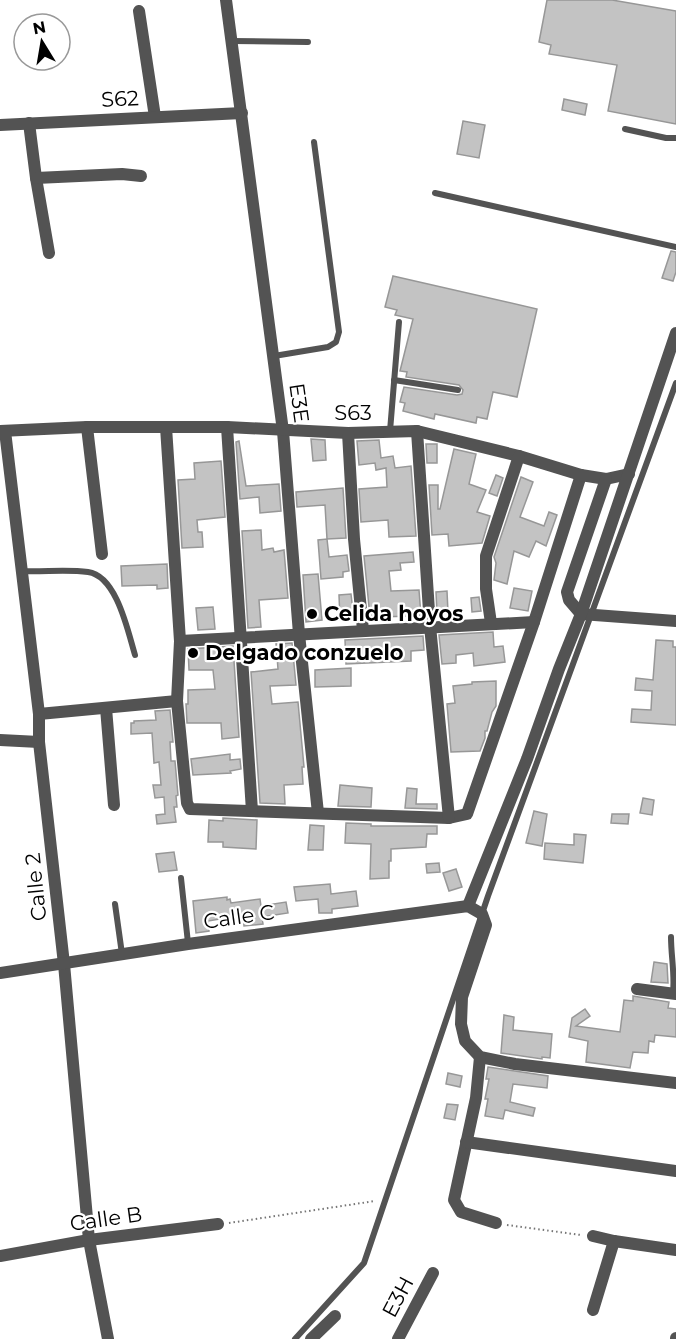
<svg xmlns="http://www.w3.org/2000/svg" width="676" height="1339" viewBox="0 0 676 1339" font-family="Montserrat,sans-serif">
<rect width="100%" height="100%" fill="#fff"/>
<g fill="#c3c3c3" stroke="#979797" stroke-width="1.5">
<path d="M547,0H612L676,11V124L608,111L617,65L549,54L551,45L539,42Z"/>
<path d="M564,99L587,104L585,115L562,110Z"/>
<path d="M463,121L485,125L479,158L457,154Z"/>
<path d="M671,251L676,252V272L673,281L662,278Z"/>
<path d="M393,276L537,309L517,397L493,392L487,419L477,417L476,423L435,414L434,419L403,411L405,403L400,402L404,387L457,395L462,394L463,390L459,385L406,377L407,372L400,371L413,319L395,315L397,310L385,307Z"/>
<path d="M311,439L325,440L326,460L313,461Z"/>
<path d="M379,440L381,458L393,456L395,468L411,466L416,536L389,537L388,520L361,522L359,489L387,487L386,468L376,470L375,463L359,465L357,441Z"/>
<path d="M239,441L246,486L279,484L281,511L260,513L259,497L240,499L236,442Z"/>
<path d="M426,444H437V463H427Z"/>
<path d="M454,449L476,454L469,484L486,490L477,512L490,516L482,543L449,546L448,534L432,535L429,485H438V509H440Z"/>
<path d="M221,461L225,517L197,520L198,532H202L203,547L182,548L178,480L195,479L194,463Z"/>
<path d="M496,475L503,478L497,496L489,493Z"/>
<path d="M521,477L533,482L520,517L544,526L549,512L557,515L546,546L536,541L529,557L514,551L507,584L494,580L496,563L494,557Z"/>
<path d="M343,488L346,538L327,539L325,505L297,507L296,492Z"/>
<path d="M261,530L262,550L273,548L274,552L284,550L288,598L259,600L261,627L248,628L242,531Z"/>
<path d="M327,539L329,557L347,555L349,571L343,572V577L321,579L318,540Z"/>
<path d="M413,552L414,562L400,563L401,570L389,571L391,591L419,590L421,616L370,617L364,556Z"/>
<path d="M167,564L168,588L157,589V585L122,586L121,566Z"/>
<path d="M318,574L322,620L306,622L303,575Z"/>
<path d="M514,588L532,591L528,611L510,608Z"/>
<path d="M447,591L448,612L437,613L436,592Z"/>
<path d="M351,594L354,620H340L339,595Z"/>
<path d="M479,597L481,611L472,612L471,598Z"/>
<path d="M213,607L215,629L198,630L196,608Z"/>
<path d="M493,632L494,647L503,646L505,662L474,666L473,653L456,655V663L442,664L439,635Z"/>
<path d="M423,636L424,650L411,651V661L346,664L345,640Z"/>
<path d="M656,640L673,641V647H676V725L631,722L632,709L651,710L652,691L635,690L636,678L653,680Z"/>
<path d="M292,643L296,685L270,686L272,704L298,702L304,767H302L303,784L284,785L285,804L260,803L251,672L278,669L276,644Z"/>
<path d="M233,646L239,737L222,739L221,723H187L186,704H188V690L215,689L213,670H189L188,649Z"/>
<path d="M351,668V686L315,687V670Z"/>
<path d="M496,681V706L492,712L487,731H485V738L480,751L451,752L447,704L455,703L453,686L472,684V682Z"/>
<path d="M170,710L173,742H170L171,761H175L178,795L176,796L177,807H174L176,822L157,824L156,815L165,814L164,797L155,798L153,785H161L159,762L154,763L152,733L131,734V723H134V721L156,720L155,711Z"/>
<path d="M230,754V760L240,759L241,769L230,771L231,773L193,775L191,759Z"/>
<path d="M340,785L372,788L371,807L338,806Z"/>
<path d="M407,788L417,789L416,804H437V809L405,808Z"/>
<path d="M643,798L654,800L652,815L640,813Z"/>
<path d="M534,811L547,814L542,846L526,843Z"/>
<path d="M612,814H629L628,824L611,823Z"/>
<path d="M223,818L257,820L256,849L223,847V842H208L209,820L223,821Z"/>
<path d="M346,823L371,824V826H437V834H427L426,847L391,849V861H389V878L370,879L371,844L345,843Z"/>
<path d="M310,825L324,826L323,850H308Z"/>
<path d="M574,834L586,835L583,863L544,859L545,843L574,845Z"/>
<path d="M174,852L177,870L159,872L156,854Z"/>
<path d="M439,863L440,872L427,873L426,864Z"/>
<path d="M456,869L462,887L449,891L443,873Z"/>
<path d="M330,884L331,894L356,891L358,906L332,909V913H319L318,899L296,901L294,887Z"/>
<path d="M227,897V900L230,899L231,903L260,899L261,906L286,902L288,913L262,917L263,924L244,926L243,915L208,921L209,931L196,933L193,901Z"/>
<path d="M654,962L667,964L668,983L651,982Z"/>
<path d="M633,996L669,1002L668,1008L676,1009V1037L655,1035L654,1042L649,1041L648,1053L633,1052L630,1068L586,1062L588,1041L569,1037L572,1018L585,1009L590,1016L576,1026L620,1032L624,1000L633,1001Z"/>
<path d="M504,1015L514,1017L513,1030L552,1034L550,1058L542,1057V1059L501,1053Z"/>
<path d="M488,1067L548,1076L547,1088L513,1084L510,1102L535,1108L533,1116L505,1110L503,1119L485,1116L488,1099H485L489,1079H486Z"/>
<path d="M448,1073L462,1076L460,1087L446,1084Z"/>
<path d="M447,1104L458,1105L455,1120L444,1118Z"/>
</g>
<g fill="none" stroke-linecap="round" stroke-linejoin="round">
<g stroke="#757575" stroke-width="2" stroke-dasharray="1.5 3" stroke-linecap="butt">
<path d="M229,1223L375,1201"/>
<path d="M507,1225L581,1235"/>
</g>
<g stroke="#535353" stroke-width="6">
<path d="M232,41L308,42"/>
<path d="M625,129L666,138H676"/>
<path d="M435,193L676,247"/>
<path d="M274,356L328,347L336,342L339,332L314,142"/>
<path d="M394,380L458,390"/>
<path d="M390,431L399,322"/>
<path d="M22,571C44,572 67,569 88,572C117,576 128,632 135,655"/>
<path d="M181,878L188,943"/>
<path d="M115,904L122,954"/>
<path d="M671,937C671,956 675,974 673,993"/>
<path d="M295,1339L364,1263L488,896L676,383"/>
</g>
<g stroke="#535353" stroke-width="12">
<path d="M226,0L283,431L299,634L318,813"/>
<path d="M139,11L155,117"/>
<path d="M29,123L36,178L49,253"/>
<path d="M0,125L242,113"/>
<path d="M36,178L122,174L141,176"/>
<path d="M87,427L102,554"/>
<path d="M166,427L180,641L177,701L187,803L190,809L449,818L467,814L534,622L581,475"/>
<path d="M227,427L252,811"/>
<path d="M0,431L87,427H227L348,433L417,431L519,456L581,475L606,479L629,474"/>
<path d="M5,431L39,714V742L64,964L89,1240L108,1339"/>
<path d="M417,431L430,626L449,818"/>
<path d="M348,433L354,539L363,630"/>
<path d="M606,479L567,592L569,600L581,614L676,621"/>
<path d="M491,623L486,589V556L519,456"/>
<path d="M180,641L534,622"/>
<path d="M106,708L114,805"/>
<path d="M39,714L177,701"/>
<path d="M0,740L39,742"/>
<path d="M468,906L527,759L559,669L581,614L676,333"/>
<path d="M0,973L188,944L468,906L482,914L486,925L462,997L461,1024L465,1041L480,1057L515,1064L676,1083"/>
<path d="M637,989L676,994"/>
<path d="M480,1057L476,1098L454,1200L461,1212L496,1223"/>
<path d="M466,1142L676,1171"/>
<path d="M593,1236L614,1241L676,1250"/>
<path d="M0,1256L89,1240L218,1224"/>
<path d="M593,1310L614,1241"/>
<path d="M311,1339L335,1316"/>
<path d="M398,1339L433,1273"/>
<path d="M676,1339V1338"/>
</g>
</g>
<g fill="#000" stroke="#fff" stroke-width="2">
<circle cx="312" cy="614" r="6"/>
<circle cx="193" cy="653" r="6"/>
</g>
<g text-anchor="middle" stroke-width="4.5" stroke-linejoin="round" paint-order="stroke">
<g font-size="21" fill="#000" stroke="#fff">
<text transform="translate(120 99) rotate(-3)" y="7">S62</text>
<text transform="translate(299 403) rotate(82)" y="7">E3E</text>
<text x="353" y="420">S63</text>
<text transform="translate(36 887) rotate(-96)" y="7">Calle 2</text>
<text transform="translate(239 917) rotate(-8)" y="7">Calle C</text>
<text transform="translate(106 1219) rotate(-8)" y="7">Calle B</text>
<text transform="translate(398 1297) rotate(-62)" y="7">E3H</text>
</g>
<g font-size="21" font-weight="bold" fill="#000" stroke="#fff" text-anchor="start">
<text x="324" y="621">Celida hoyos</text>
<text x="205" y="660">Delgado conzuelo</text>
</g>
</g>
<g transform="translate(42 42) rotate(349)"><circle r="28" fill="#ffffff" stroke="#999999" stroke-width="1.5"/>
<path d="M0-4.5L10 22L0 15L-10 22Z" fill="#000000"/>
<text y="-9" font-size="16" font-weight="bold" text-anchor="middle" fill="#000000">N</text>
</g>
</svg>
